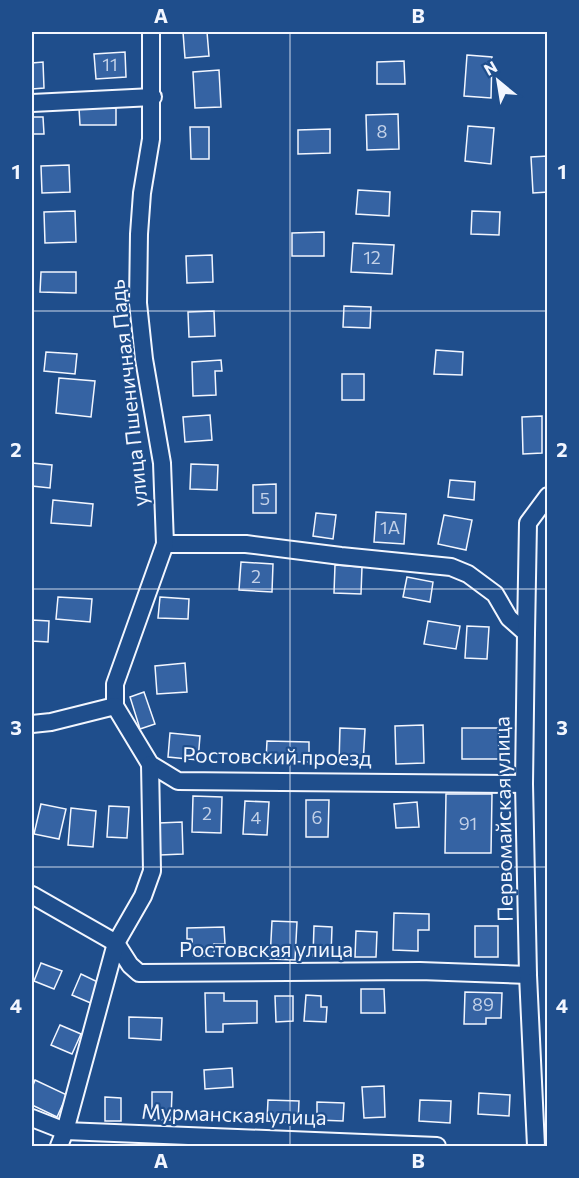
<svg xmlns="http://www.w3.org/2000/svg" width="579" height="1178" viewBox="0 0 579 1178" font-family="Commissioner,sans-serif">
<rect width="100%" height="100%" fill="#1f4e8c"/>
<g fill="#3563a3" stroke="#f2f6ff" stroke-width="1.5">
<path d="M183,32H207L209,56L185,58Z"/>
<path d="M125,52L126,77L96,79L94,54Z"/>
<path d="M467,55L492,57L491,98L464,96Z"/>
<path d="M404,61L405,84H377V62Z"/>
<path d="M43,62L44,88L32,89V63Z"/>
<path d="M219,70L221,107L195,108L193,72Z"/>
<path d="M79,108H116V125H80Z"/>
<path d="M398,114L399,149L367,150L366,115Z"/>
<path d="M32,117H43L44,134H32Z"/>
<path d="M468,126L494,128L491,164L465,161Z"/>
<path d="M190,127H209V159H191Z"/>
<path d="M330,129V153L298,154V130Z"/>
<path d="M548,156V192L533,193L531,157Z"/>
<path d="M69,165L70,192L42,193L41,166Z"/>
<path d="M358,190L390,192L389,216L356,214Z"/>
<path d="M75,211L76,242L45,243L44,212Z"/>
<path d="M472,211L500,212L499,235L471,234Z"/>
<path d="M324,232V256H292V233Z"/>
<path d="M353,243L394,245L392,274L351,272Z"/>
<path d="M212,255L213,282L187,283L186,256Z"/>
<path d="M41,272H76V293L40,292Z"/>
<path d="M344,306L371,307L370,328L343,327Z"/>
<path d="M214,311L215,336L189,337L188,312Z"/>
<path d="M436,350L463,352L462,375L434,374Z"/>
<path d="M46,352L77,354L75,374L44,371Z"/>
<path d="M221,360L222,371H215L216,395L193,396L192,362Z"/>
<rect x="342" y="374" width="22" height="26"/>
<path d="M59,378L95,381L91,417L56,413Z"/>
<path d="M210,415L212,440L185,442L183,417Z"/>
<path d="M542,416V453L523,454L522,417Z"/>
<path d="M32,463L52,465L50,488L32,486Z"/>
<path d="M191,464L218,465L217,490L190,489Z"/>
<path d="M450,480L475,482L474,500L448,497Z"/>
<path d="M276,484V513H253V485Z"/>
<path d="M53,500L93,504L91,526L51,523Z"/>
<path d="M376,512L406,514L404,544L374,542Z"/>
<path d="M316,513L336,515L333,539L313,536Z"/>
<path d="M444,515L472,520L466,550L438,544Z"/>
<path d="M241,562L273,564L272,592L239,590Z"/>
<path d="M335,565L362,567L361,594L334,593Z"/>
<path d="M407,577L433,582L430,602L403,597Z"/>
<path d="M58,597L92,599L90,622L56,619Z"/>
<path d="M160,597L189,599L188,619L158,618Z"/>
<path d="M32,620L49,621L48,642L32,641Z"/>
<path d="M428,621L460,626L456,649L424,644Z"/>
<path d="M467,626L489,627L487,659L465,658Z"/>
<path d="M185,663L187,692L157,694L155,666Z"/>
<path d="M144,692L155,724L140,729L130,697Z"/>
<path d="M423,725L424,763L396,764L395,726Z"/>
<path d="M340,728L365,729L363,765L339,764Z"/>
<rect x="462" y="728" width="37" height="31"/>
<path d="M170,733L200,736L198,760L168,757Z"/>
<path d="M267,741L309,742V762L266,761Z"/>
<path d="M446,794H492L491,853H445Z"/>
<path d="M193,796L222,797L221,833L192,832Z"/>
<path d="M306,800H329L328,837H306Z"/>
<path d="M245,801L269,802L267,835L243,834Z"/>
<path d="M417,802L419,827L396,828L394,804Z"/>
<path d="M41,804L66,809L59,839L34,834Z"/>
<path d="M109,806L129,807L127,838L107,837Z"/>
<path d="M71,808L96,811L93,847L68,845Z"/>
<path d="M182,822L183,854L160,855L159,823Z"/>
<path d="M394,913L429,914V930H418V951L393,950Z"/>
<path d="M272,921L297,922L295,960L270,959Z"/>
<path d="M314,926L332,927L331,956H313Z"/>
<rect x="475" y="926" width="23" height="31"/>
<path d="M224,927L225,944H214V956H193L192,939H187V928Z"/>
<path d="M356,931L377,932L376,957H355Z"/>
<path d="M41,963L62,971L54,989L34,981Z"/>
<path d="M81,974L102,984L93,1004L72,995Z"/>
<path d="M361,989H384L385,1013H361Z"/>
<path d="M465,992L502,993L501,1018H486V1024H464Z"/>
<path d="M205,993H224V1001H257V1023L223,1024V1032H206Z"/>
<path d="M306,995L321,996V1007H327L326,1022L304,1021Z"/>
<path d="M275,996H293V1021L276,1022Z"/>
<path d="M129,1017L162,1018L161,1040L129,1038Z"/>
<path d="M60,1025L81,1034L72,1054L51,1045Z"/>
<path d="M232,1068L233,1087L205,1089L204,1070Z"/>
<path d="M35,1080L67,1095L57,1117L32,1105V1088Z"/>
<path d="M384,1086L385,1117L364,1118L362,1087Z"/>
<path d="M152,1092H172L171,1120H152Z"/>
<path d="M479,1093L510,1095L509,1116L478,1114Z"/>
<path d="M105,1097L121,1098V1121H105Z"/>
<path d="M268,1100L299,1101L298,1123L267,1121Z"/>
<path d="M420,1100L451,1101L450,1123L419,1121Z"/>
<path d="M317,1102L344,1103L343,1121L317,1120Z"/>
</g>
<g fill="none" stroke-linecap="round" stroke-linejoin="round">
<g stroke="#f2f6ff" stroke-width="20">
<g id="minor">
<path d="M32,103L153,97"/>
<path d="M165,544H246L341,556L451,567L468,574L495,594L509,618L526,633"/>
<path d="M115,706V684L165,544L162,463L144,359L138,303L139,234L142,193L151,139V32"/>
<path d="M32,724L51,722L115,706L150,764L178,781L524,784"/>
<path d="M32,895L116,943L130,965L139,973L420,971L528,975"/>
<path d="M32,1118L65,1131L437,1146"/>
<path d="M59,1146L65,1131L116,943L143,896L152,871L150,764"/>
<path d="M536,1146L528,975L524,784L526,633L528,523L548,496"/>
</g>
</g>
<use href="#minor" stroke="#1f4e8c" stroke-width="16"/>
</g>
<path fill="none" stroke="#f2f6ff" stroke-width="1.5" stroke-opacity="0.55" d="M290,32V1146M32,311H548M32,589H548M32,867H548"/>
<g text-anchor="middle" stroke-width="4.5" stroke-linejoin="round" paint-order="stroke">
<g font-size="18" fill="#c3d1e8">
<text x="110" y="71">11</text>
<text x="382" y="138">8</text>
<text x="372" y="264">12</text>
<text x="265" y="505">5</text>
<text x="390" y="534">1А</text>
<text x="256" y="583">2</text>
<text x="207" y="820">2</text>
<text x="256" y="824">4</text>
<text x="317" y="824">6</text>
<text x="468" y="830">91</text>
<text x="483" y="1011">89</text>
</g>
<g font-size="21" fill="#f2f6ff" stroke="#1f4e8c">
<text transform="translate(129 393) rotate(-96)" y="7">улица Пшеничная Падь</text>
<text transform="translate(277 757) rotate(1)" y="7">Ростовский проезд</text>
<text transform="translate(504 819) rotate(-91)" y="7">Первомайская улица</text>
<text x="266" y="957">Ростовская улица</text>
<text transform="translate(234 1115) rotate(2)" y="7">Мурманская улица</text>
</g>
</g>
<rect width="579" height="1178" fill="none" stroke="#1f4e8c" stroke-width="66"/>
<g transform="translate(498 81) rotate(330)" stroke="#1f4e8c" stroke-width="4.5" paint-order="stroke">
<path d="M0-4.5L10 22L0 15L-10 22Z" fill="#f2f6ff"/>
<text y="-9" font-size="16" font-weight="bold" text-anchor="middle" fill="#f2f6ff">N</text>
</g>
<rect x="33" y="33" width="513" height="1112" fill="none" stroke="#f2f6ff" stroke-width="2"/>
<g font-size="20" text-anchor="middle" font-weight="bold" fill="#f2f6ff">
<text x="161" y="23">A</text>
<text x="418" y="23">B</text>
<text x="16" y="179">1</text>
<text x="562" y="179">1</text>
<text x="16" y="457">2</text>
<text x="562" y="457">2</text>
<text x="16" y="735">3</text>
<text x="562" y="735">3</text>
<text x="16" y="1013">4</text>
<text x="562" y="1013">4</text>
<text x="161" y="1168">A</text>
<text x="418" y="1168">B</text>
</g>
</svg>
